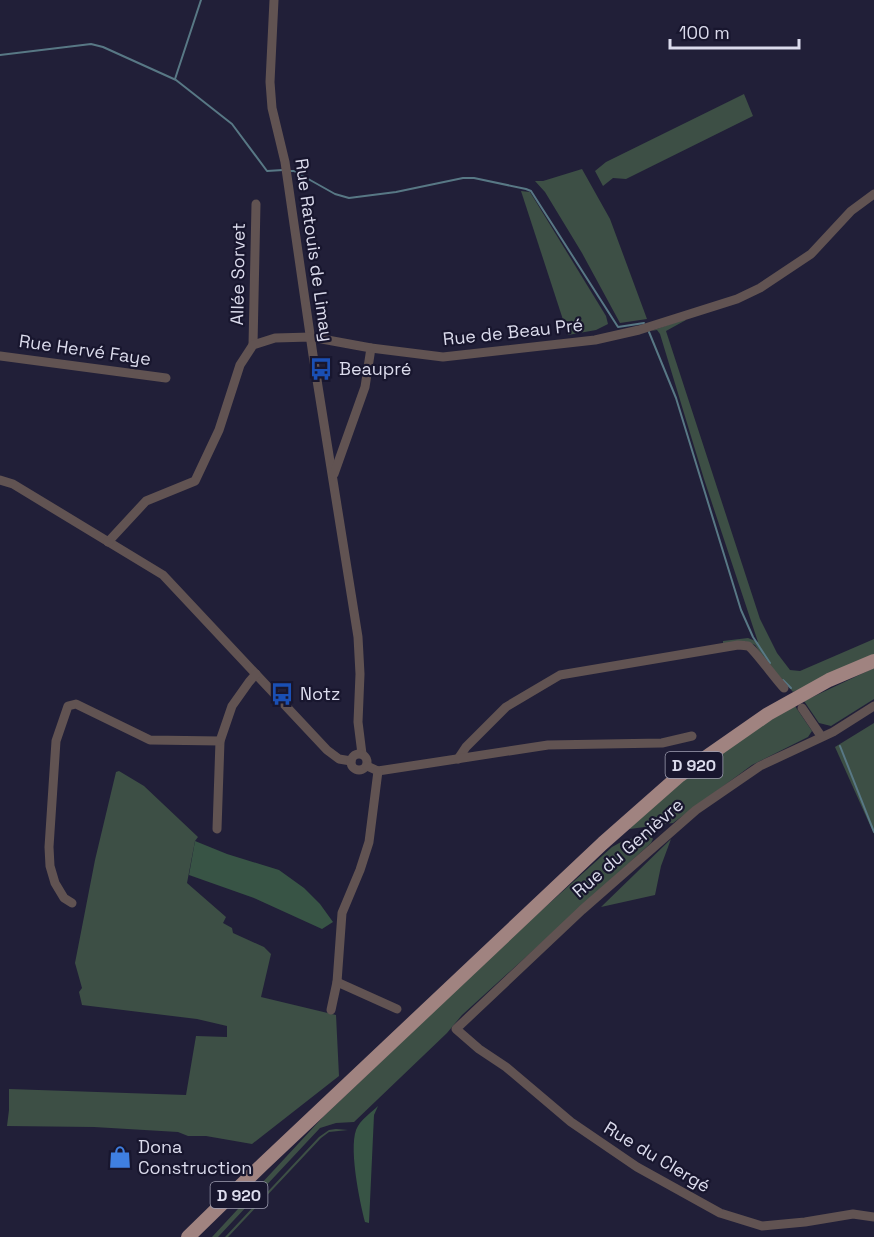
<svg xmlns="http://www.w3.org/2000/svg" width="874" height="1237" viewBox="0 0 874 1237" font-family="'Space Grotesk',sans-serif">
<rect width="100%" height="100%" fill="#211f38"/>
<g fill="#3d4f45">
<path d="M744,94L753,116L626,179L613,178L603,186L595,171L606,162Z"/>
<path d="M582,169L610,219L647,319L620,323L582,253L545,192L535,181H543Z"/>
<path d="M521,191L530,192L606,316L608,324L596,330L568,335Z"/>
<path d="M682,320H686L666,331L760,619L777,653L790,670L800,671L874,639V655L793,692L765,660L755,645L744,641L723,644V641L748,638L758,642L704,479L660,334L657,330L651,331Z"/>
<path d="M874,668V699L831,726L819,723L804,701Z"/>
<path d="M795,706L812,731L808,737L752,765L673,823L630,829L629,827L680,782L748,733Z"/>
<path d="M874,723V834L835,747Z"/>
<path d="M119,771L144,786L198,837L195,841L187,883L226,917L223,923L232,928L233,933L264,947L271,954L261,997L336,1015L339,1076L252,1144L206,1136H188L178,1132L94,1127L7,1126L9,1110V1089L186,1095L196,1036L227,1037V1026L197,1019L82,1005L79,992L82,988L75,963L95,860L116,772Z"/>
<path d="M646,834L651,836L653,839L651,843L462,1015L447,1033L354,1122L336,1123L320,1128L218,1237H212L323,1117L514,935L612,847L621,842Z"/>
<path d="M671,839L661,866L655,895L601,907Z"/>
<path d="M336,1129L348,1130L329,1132L321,1138L228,1237H225L319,1137L329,1130Z"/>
</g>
<g fill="#385445">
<path d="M195,841L227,854L279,870L304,888L320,904L333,922L322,929L254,898L189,875Z"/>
<path d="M378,1106L374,1115L369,1223L365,1222C360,1203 347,1142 358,1126C363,1118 372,1112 378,1106Z"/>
</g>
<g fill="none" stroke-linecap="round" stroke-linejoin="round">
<g stroke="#587885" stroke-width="2">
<path d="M0,55L91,44L103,47L176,80L232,124L267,171L283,170"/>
<path d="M175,79L201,0"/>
<path d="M289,171H294L335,194L349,198L396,192L463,178H474L526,189L531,191L538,202L618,327L644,323"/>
<path d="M649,332L676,398L741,610L753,637L770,663"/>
<path d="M783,680L791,688"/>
<path d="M840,746L874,832"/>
</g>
<g stroke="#615352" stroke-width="9">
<path d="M274,0L270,82L272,108L285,162L313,355L358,637L360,674L358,722L362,754"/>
<path d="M253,345L256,204"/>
<path d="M0,356L166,378"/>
<path d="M334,474L365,387L371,348"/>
<path d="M0,480L13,484L163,575L327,750L339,759L351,761"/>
<path d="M108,542L146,501L195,481L219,430L240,365L253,345L275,338L311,337L371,348L443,357L595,340L639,330L737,299L760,288L811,254L851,211L874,194"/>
<path d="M874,706L833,732L760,766L696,810L582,910L456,1029L479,1049L506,1067L571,1122L637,1167L720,1213L762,1226L805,1222L853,1214L874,1217"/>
<path d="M802,708L821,736"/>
<circle cx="359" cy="762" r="8"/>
<path d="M458,759L466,747L506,707L560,675L738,645C739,645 748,646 748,646C753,648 777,681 784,688"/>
<path d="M367,766L378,771L548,745L662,743L692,736"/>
<path d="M217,829L220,741L232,706L249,682L256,674"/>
<path d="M72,903L64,898L55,883L50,866L49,847L56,741L68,706L76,704L150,740L220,741"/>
<path d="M337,982L397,1009"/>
<path d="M331,1010L337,982L342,913L360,870L369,842L378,771"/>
</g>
<path stroke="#a08380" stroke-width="14" d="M188,1237L262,1165L603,843L679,776L768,714L829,680L874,661"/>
</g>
<defs>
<g id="bus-bare" transform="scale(1.8)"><path d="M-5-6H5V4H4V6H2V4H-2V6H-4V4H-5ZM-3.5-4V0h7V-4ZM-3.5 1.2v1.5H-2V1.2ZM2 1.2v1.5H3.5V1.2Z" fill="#1a4fb4" stroke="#18162e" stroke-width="2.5" paint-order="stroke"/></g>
<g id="shop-bare" transform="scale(1.8)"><path d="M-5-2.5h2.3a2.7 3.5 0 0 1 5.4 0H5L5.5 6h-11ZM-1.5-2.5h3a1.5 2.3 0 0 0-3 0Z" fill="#3f7fe0" stroke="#18162e" stroke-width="2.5" paint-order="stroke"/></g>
</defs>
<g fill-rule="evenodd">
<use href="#bus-bare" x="321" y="369"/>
<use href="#bus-bare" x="282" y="694"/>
<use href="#shop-bare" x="120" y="1157"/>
</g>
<g text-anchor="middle" stroke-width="4.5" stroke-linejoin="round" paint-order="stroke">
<g fill="#18162e" stroke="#a0a0b3" stroke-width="1.5">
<rect x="665.5" y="752" width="57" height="26" rx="4.5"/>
<rect x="210.5" y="1182" width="57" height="26" rx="4.5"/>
</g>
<g font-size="16" font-weight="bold" fill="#dbdbec">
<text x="694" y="771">D 920</text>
<text x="239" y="1201">D 920</text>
</g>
<g font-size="18" fill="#dbdbec" stroke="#18162e">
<text transform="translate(314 250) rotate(82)" y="6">Rue Ratouis de Limay</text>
<text transform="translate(238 274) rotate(-89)" y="6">Allée Sorvet</text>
<text transform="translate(513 332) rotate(-6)" y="6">Rue de Beau Pré</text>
<text transform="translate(85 350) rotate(8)" y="6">Rue Hervé Faye</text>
<text transform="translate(628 848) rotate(-41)" y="6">Rue du Genièvre</text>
<text transform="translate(657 1157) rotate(31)" y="6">Rue du Clergé</text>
</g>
<g font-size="18" fill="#dbdbec" stroke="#18162e" text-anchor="start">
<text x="339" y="375">Beaupré</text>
<text x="300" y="700">Notz</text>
<text x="138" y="1153">Dona<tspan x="138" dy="21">Construction</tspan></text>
</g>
</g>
<path d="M670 39v9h129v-9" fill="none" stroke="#dbdbec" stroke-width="3"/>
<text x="679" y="39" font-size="18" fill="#dbdbec" stroke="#18162e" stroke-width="4.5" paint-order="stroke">100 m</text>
</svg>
